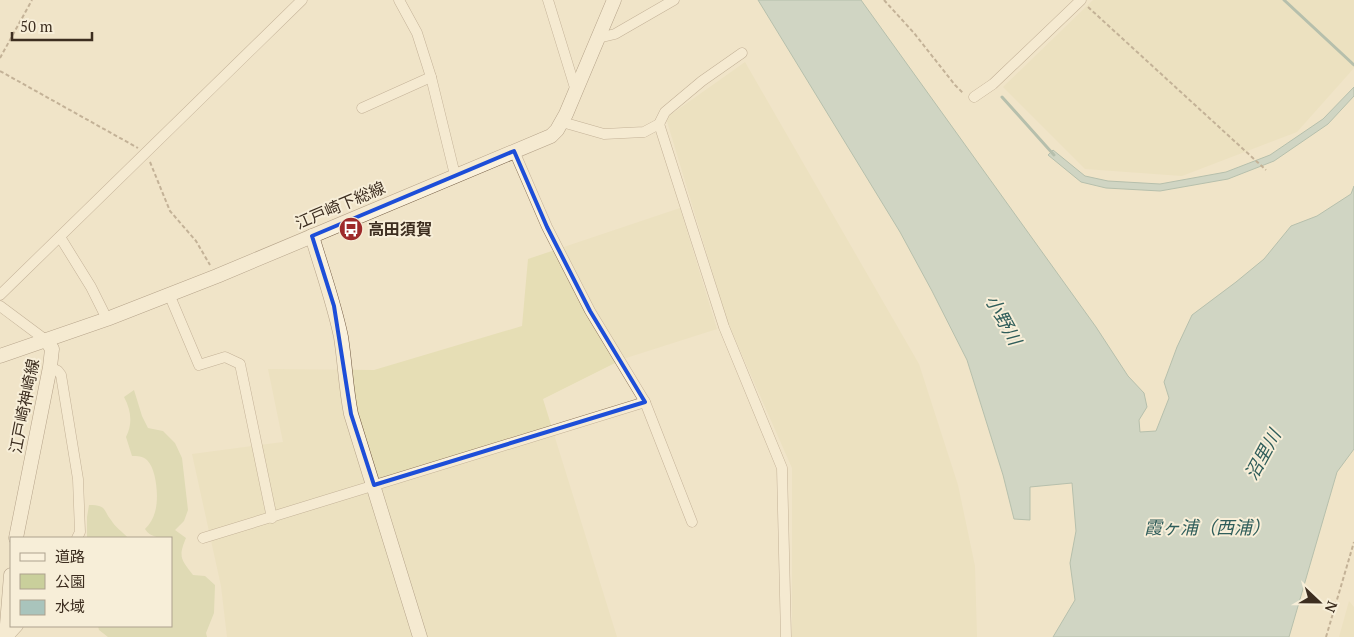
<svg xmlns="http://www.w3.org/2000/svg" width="1354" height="637" viewBox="0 0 1354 637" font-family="'PT Serif','Noto Sans JP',serif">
<rect width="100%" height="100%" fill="#f0e4c8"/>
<g fill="#e6deb5">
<path d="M1093,0H1354V68L1297,132L1182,176L1085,169L1003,87Z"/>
<path d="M745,62L919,364L958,485L975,566L977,637H792V468L727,321L666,118Z"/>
<path d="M680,208L717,329L623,359L543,399L617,637H227L221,586L192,454L283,442L268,369L374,370L522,326L528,259Z"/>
<path d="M1349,601L1354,607V637H1339Z"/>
</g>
<g fill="#c9cf9b">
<path d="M134,390L142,416L148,428L163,431L175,443L182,458L188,510L184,521L175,530L186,538C178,557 181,559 193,575L205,576L215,585L214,613L206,633L207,637H108L99,630L98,626H171V538C162,538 150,538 145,529C150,524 153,519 155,512C159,499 157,470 147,460C143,456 137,456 132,456L126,437C133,423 131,410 124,397Z"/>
<path d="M89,505C107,505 103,510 111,520C115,527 123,532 128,538H87V517Z"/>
</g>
<g fill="#a9c4bc" stroke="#6f938a">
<path d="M758,0H861L1096,327L1128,376L1144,393L1147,407L1139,420L1140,432L1156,431L1169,398L1164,382L1177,347L1192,315L1236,282L1264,259L1291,226L1317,216L1351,194L1354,186V449L1337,472L1289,637H1053L1075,600L1070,563L1076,531L1072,483L1030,487V520L1014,519L1003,475L967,360L932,291L900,232Z"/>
<path d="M1354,87V96L1328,124L1274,161L1228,179L1160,191L1106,188L1081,182L1048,155L1053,150L1085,176L1108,181L1160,184L1226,172L1270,155L1323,119Z"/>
</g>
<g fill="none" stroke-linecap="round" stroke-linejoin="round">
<g stroke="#6f938a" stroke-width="3">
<path d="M1284,0L1354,65"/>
<path d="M1002,97L1054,155"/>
</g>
<g stroke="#8d765c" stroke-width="11">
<g id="street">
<path d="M399,0L417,33L431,77L455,175"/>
<path d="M548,0L576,91"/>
<path d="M598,38L615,34L674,0"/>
<path d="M974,97L993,84L1081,0"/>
<path d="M362,108L431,77"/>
<path d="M562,122L604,134L644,132L659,124L665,112L702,81L742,53"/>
<path d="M659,124L724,327L782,468L786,637"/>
<path d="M514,151L547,227L590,311L645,402L692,522"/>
<path d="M60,237L91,287L107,319"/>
<path d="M169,294L199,365L225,357L240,364L272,518"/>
<path d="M0,295L302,0"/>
<path d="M0,306L47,341"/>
<path d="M50,367L58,371L61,375L78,479L80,532L77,538"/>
<path d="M203,538L645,402"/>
<path d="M8,637L18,626"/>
</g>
</g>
<g stroke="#6f573f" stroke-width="15">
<g id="secondary">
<path d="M312,236C322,270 334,303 341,337C345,363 346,389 351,414L420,637"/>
<path d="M0,356L107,319L217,276L551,136L557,130L566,114L614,0"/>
<path d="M16,538L50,367L52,349L47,341"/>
<path d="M6,637L11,575"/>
</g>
</g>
<g stroke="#8d765c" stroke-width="2" stroke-dasharray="4 2.5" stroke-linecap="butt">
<path d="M884,0L914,33L955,85L964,94"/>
<path d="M1088,7L1266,170"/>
<path d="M0,58L32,0"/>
<path d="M0,71L138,148"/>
<path d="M150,162L170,211L196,241L210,265"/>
<path d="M1326,637L1354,542"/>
</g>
<use href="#street" stroke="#faf1dc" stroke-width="10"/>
<use href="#secondary" stroke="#faf1dc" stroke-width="14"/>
</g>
<path d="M0 0H1354V637H0ZM514,151L547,227L590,311L645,402L374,485L351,414L334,306L312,236Z" fill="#f0e4c8" fill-opacity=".55" fill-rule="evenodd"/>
<path fill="none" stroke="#1d4ed8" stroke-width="4" stroke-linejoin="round" d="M514,151L547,227L590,311L645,402L374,485L351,414L334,306L312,236Z"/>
<defs>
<g id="bus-disc" transform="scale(1.25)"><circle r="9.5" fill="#9e2a2b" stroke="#f7eed8"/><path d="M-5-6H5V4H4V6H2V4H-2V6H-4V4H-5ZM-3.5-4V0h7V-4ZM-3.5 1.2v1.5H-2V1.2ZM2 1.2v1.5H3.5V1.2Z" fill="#fff"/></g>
</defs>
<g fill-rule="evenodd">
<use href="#bus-disc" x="351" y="229"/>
</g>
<g text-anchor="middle" stroke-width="4" stroke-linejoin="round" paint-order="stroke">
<g font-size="16" fill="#3d2e20" stroke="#f7eed8">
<text transform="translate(340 205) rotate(-23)" y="6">江戸崎下総線</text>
<text transform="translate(24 406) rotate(-79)" y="6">江戸崎神崎線</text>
</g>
<g font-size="16" font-weight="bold" fill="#3d2e20" stroke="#f7eed8" text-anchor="start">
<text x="368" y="235">高田須賀</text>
</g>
<g font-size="18" font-style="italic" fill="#2f5d5a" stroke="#f7eed8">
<text transform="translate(1003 320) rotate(61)" y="6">小野川</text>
<text transform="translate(1263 455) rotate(-61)" y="6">沼里川</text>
<text x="1207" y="534">霞ヶ浦（西浦）</text>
</g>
</g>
<rect x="10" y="537" width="162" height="90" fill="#f7eed8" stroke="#ada18e"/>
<rect x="20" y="553" width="25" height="8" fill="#faf1dc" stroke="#ada18e"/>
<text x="55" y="562" font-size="15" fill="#3d2e20">道路</text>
<rect x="20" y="574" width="25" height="15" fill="#c9cf9b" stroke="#ada18e"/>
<text x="55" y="587" font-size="15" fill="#3d2e20">公園</text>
<rect x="20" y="600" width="25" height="15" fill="#a9c4bc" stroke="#ada18e"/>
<text x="55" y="612" font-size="15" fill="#3d2e20">水域</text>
<g transform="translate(1319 602) rotate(112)" stroke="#f7eed8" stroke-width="4" paint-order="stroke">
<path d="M0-4L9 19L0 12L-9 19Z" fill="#3d2e20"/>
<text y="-8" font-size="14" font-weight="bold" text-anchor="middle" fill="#3d2e20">N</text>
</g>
<path d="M12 32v8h80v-8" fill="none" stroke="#3d2e20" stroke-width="2.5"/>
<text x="20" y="32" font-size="15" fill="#3d2e20" stroke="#f7eed8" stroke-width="4" paint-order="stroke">50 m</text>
</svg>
